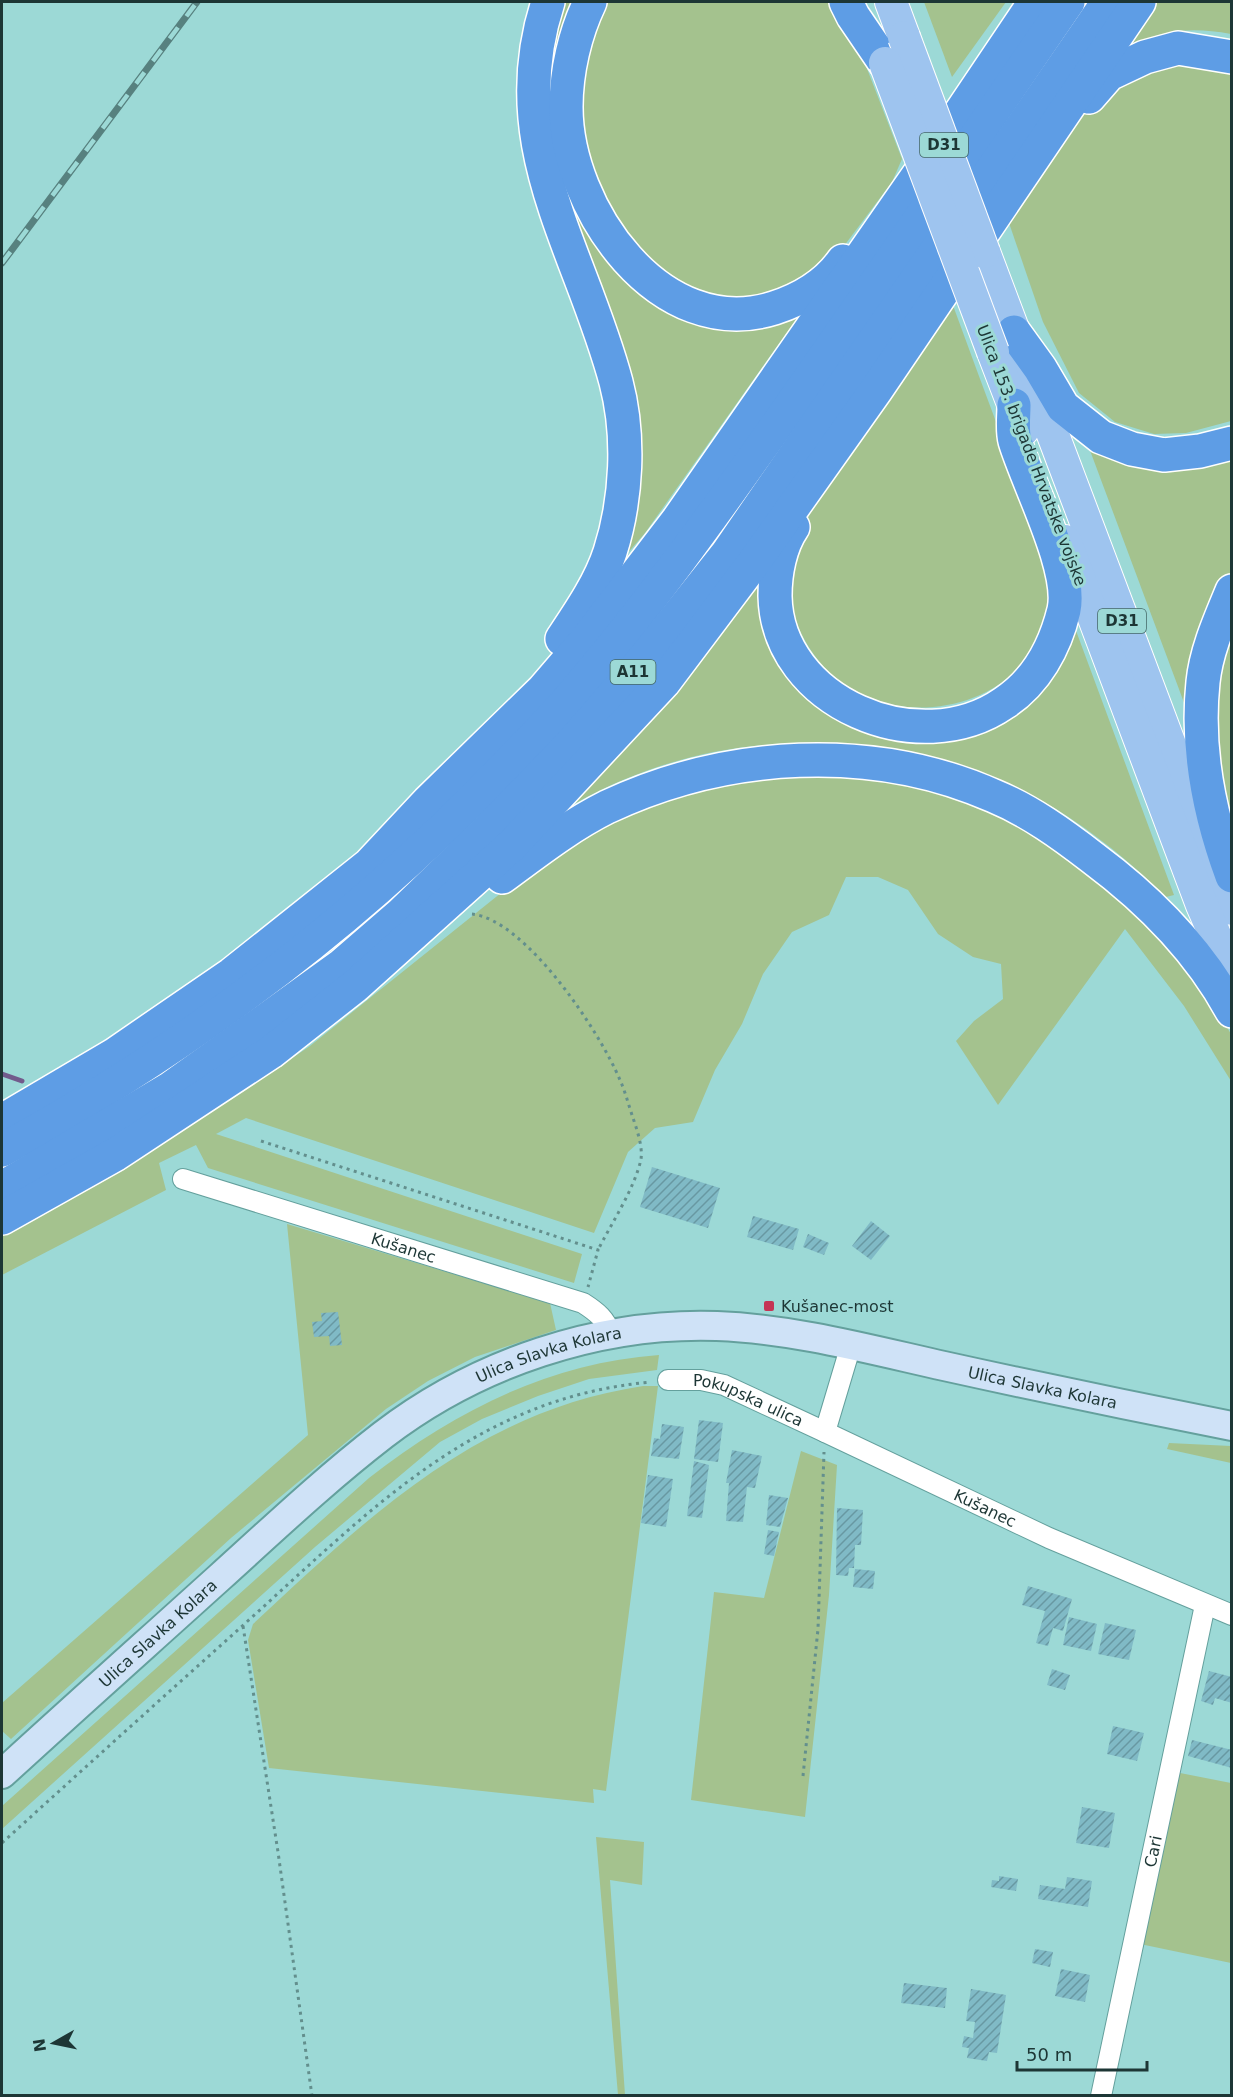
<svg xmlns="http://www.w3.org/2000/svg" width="1233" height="2097" viewBox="0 0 1233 2097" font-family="'DejaVu Sans',sans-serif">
<defs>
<pattern id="building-hatch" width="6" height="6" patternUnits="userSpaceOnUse" patternTransform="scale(1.5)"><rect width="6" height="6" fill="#80bac6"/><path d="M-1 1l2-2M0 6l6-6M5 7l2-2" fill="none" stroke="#6898a2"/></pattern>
</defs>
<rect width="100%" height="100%" fill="#9cd9d6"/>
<g fill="#a4c28e">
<path d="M562,2H577L561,146L668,302L807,304L645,533L613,570L629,531L591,276L545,119L556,19Z"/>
<path d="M606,2H838L847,17L902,159L892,182L823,274L753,303L689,292L625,238L586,155L581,106L586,54Z"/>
<path d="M924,2H1006L952,77Z"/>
<path d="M1153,2H1231V34C1186,26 1162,31 1120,50Z"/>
<path d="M1158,59L1231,64V421L1186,433L1154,434L1115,422L1079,393L1043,322L1008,220L1084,113L1106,90Z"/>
<path d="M951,300C969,349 987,398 1005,446C1023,496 1058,568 1047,621C1045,631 1036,643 1030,652C995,712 895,725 841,683C802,652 778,599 794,550C807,510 833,477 856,442C888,395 920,348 951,300Z"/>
<path d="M1085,437L1231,451V572L1186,708Z"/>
<path d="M766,561L795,674L946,731L1075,628L1174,895L1166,897C1119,851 1069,812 1009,784C985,773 960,767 935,761C812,728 687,741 576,803L572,795Z"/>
<path d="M1231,620V842L1211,746L1219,662Z"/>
<path d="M781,767L955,788L1095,864L1198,979L1231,1034V1081L1184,1006L1125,929L998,1105L956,1041L974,1021L1003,999L1001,964L973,957L938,934L908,890L878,877H846L829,915L792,932L763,974L742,1024L715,1070L693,1122L655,1128L628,1152L594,1233L246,1118L216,1134L582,1254L574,1283L208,1168L196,1145L159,1163L166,1190L2,1275V1227L232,1099L310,1046L586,825Z"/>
<path d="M287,1224L550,1303L556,1330L475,1357L428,1381L386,1409L231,1538L11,1739L2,1731V1703L308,1435Z"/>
<path d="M659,1355L657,1370L589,1379L538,1396L482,1419L440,1442L315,1547L2,1829V1806L369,1478C455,1411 549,1363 659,1355Z"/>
<path d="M643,1386H658L606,1791L593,1789L594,1803L269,1768L248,1640L253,1624C370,1515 478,1411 643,1386Z"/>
<path d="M1169,1443L1231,1446V1463L1167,1449Z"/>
<path d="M801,1451L837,1465L829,1595L805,1817L691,1800L714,1592L764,1598Z"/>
<path d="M1175,1772L1231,1783V1963L1140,1944Z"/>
<path d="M596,1837L644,1842L642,1885L610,1880L625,2095H618Z"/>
</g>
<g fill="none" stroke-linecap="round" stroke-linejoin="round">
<path stroke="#725b8c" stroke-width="5" d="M2,1074L22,1081"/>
</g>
<g fill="url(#building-hatch)">
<path d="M652,1167L720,1188L708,1228L640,1207Z"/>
<path d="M753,1216L799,1229L793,1250L747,1237Z"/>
<path d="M871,1221L890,1236L871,1260L852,1246Z"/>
<path d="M808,1234L829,1243L824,1255L803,1247Z"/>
<path d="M338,1312L342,1345L330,1346L329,1336L314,1337L312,1322L322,1321L321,1313Z"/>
<path d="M699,1420L723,1423L718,1462L694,1459Z"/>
<path d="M662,1424L684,1427L679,1459L651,1456L654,1438L660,1439Z"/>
<path d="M732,1450L762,1456L755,1488L747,1487L743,1522L726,1521L729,1483H726Z"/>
<path d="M694,1461L709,1465L702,1518L687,1516Z"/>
<path d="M648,1475L673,1479L666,1527L641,1523Z"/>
<path d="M769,1495L788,1498L780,1527L766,1525Z"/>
<path d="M837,1508L863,1510L861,1545H855L854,1568H849L848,1576L836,1575Z"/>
<path d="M768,1530L779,1532L774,1556L764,1554Z"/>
<path d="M855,1569L875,1571L873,1589L853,1587Z"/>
<path d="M1028,1586L1072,1599L1063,1631L1053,1628L1048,1646L1036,1643L1045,1611L1022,1605Z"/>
<path d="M1069,1617L1097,1624L1091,1651L1063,1645Z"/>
<path d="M1105,1623L1136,1630L1129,1660L1098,1654Z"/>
<path d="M1052,1669L1070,1675L1065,1690L1047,1685Z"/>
<path d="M1209,1671L1232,1677V1703L1215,1698L1213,1705L1201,1701Z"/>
<path d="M1113,1726L1144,1733L1137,1761L1107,1754Z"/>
<path d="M1192,1740L1232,1750V1768L1188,1756Z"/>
<path d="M1082,1807L1115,1813L1109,1848L1076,1843Z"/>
<path d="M999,1876L1018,1879L1016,1891L991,1887L992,1880L999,1881Z"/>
<path d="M1067,1877L1092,1881L1088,1907L1038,1899L1040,1885L1065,1889Z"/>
<path d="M1035,1949L1053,1952L1050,1967L1032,1963Z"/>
<path d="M1061,1969L1090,1975L1085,2002L1055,1996Z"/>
<path d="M904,1983L947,1988L945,2008L901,2003Z"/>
<path d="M971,1989L1006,1995L997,2053L989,2052L987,2061L967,2058L969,2048L962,2047L964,2036L973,2038L975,2022L966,2021Z"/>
</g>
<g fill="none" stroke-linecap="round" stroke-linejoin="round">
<g stroke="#64a09d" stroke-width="22">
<g id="street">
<path id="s1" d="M183,1179L583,1303C597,1312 606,1319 611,1335"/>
<path id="s2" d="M851,1345L825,1432L1049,1538L1232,1615"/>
<path id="s3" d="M668,1380H701L724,1385L825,1432"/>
<path id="s4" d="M1101,2096L1205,1605"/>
</g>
</g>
<g stroke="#64a09d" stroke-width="32">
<g id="secondary">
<path id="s5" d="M2,1774C74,1708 147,1643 220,1577C273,1529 326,1479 383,1435C477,1363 599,1322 717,1326C794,1329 868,1349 944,1366C1039,1387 1135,1407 1232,1426"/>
</g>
</g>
<g stroke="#fff" stroke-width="34">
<g id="primary">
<path d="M891,2L904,37"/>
<path d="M984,252L1232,909"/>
<path d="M993,352L1023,430"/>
<path d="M1065,541L1202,905L1232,974"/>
</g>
</g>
<g stroke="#fff" stroke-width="36">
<g id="highway">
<path d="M548,2C501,145 581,250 616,382C630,435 627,499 610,552C600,583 580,612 562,639"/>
<path d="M590,2C575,33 566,72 566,107C566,208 660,344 774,308C802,299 826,285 843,261"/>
<path d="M846,2L853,16L885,63"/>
<path d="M1089,97L1109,74L1145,57L1178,48L1232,57"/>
<path d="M1014,332L1040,368L1063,407L1101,437L1132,449L1164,455L1200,451L1232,443"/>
<path d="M793,527C780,546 775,573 775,596C777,703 919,762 1004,703C1036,682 1055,647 1064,610C1073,569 1028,484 1015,441C1012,430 1014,417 1014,405"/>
<path d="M1232,591C1220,620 1206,651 1203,682C1196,748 1209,814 1232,876"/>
<path d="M502,877C536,852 569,826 607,807C726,751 872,742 994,796C1030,811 1062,834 1093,858C1148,899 1199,950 1232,1011"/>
<path d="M2,1121L114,1055L232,974L369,865L428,802L543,690L586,640L678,520L924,167L1035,2"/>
<path d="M2,1150C188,1048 353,924 501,771C523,748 546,725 567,701C643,613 711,518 779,422C877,283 972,142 1068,2"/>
<path d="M2,1188L171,1088L341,966L400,915L494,824L572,743L634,671L727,554L1108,2"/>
<path d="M2,1218L116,1154L271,1052L355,986L511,846L664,682L752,565L876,390L1139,2"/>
</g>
</g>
<g stroke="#638f8d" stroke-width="3" stroke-dasharray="3 4.5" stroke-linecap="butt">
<path d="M472,914C526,920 600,1032 620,1080C625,1091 628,1103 632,1115C636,1127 643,1146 641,1159C635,1188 611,1224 598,1250"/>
<path d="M261,1141L598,1250L588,1287"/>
<path d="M243,1626L278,1852L312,2096"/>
<path d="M803,1776L818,1629L824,1452"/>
<path d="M2,1843C81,1771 161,1699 240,1628C366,1515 472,1398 651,1382"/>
</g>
<use href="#street" stroke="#fff" stroke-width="20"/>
<use href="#secondary" stroke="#cfe2f7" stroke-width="28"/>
<use href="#primary" stroke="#9ec4ef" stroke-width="32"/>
<use href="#highway" stroke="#5e9de5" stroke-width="33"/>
<g stroke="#57817f" stroke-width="7">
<path id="rail" d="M2,263L197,2"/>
</g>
<use href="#rail" stroke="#9cd9d6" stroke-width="4.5" stroke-dasharray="14" stroke-linecap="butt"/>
<g stroke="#fff" stroke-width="34" stroke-linecap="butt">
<g id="primary-bridge">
<path d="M904,37L984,252"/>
<path d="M885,63L993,352"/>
</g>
</g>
<use href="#primary-bridge" stroke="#9ec4ef" stroke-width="32"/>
</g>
<rect fill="#c53555" stroke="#9cd9d6" stroke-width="2" x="763" y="1300" width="12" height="12" rx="3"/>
<g text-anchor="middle" stroke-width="6" stroke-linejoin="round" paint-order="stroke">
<g fill="#9cd9d6" stroke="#436765" stroke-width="1.5">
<rect x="920" y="133" width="48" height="24" rx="4.5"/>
<rect x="1098" y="609" width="48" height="24" rx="4.5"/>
<rect x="610.5" y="660" width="45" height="24" rx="4.5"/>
</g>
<g font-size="15" font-weight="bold" fill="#1d3635">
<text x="944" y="150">D31</text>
<text x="1122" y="626">D31</text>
<text x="633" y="677">A11</text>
</g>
<g font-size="16" fill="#1d3635" stroke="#9cd9d6">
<text transform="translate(1032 455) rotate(69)" y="6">Ulica 153. brigade Hrvatske vojske</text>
<text dy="6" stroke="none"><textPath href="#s1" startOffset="231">Kušanec</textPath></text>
<text dy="6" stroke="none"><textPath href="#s5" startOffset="696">Ulica Slavka Kolara</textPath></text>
<text dy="6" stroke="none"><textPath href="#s5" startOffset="1200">Ulica Slavka Kolara</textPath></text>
<text dy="6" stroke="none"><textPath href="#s3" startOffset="84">Pokupska ulica</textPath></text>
<text dy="6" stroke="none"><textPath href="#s2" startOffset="268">Kušanec</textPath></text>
<text dy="6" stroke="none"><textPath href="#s5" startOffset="210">Ulica Slavka Kolara</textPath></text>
<text dy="6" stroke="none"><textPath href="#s4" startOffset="250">Cari</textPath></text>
</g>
<g font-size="16" fill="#1d3635" stroke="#9cd9d6" text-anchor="start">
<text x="781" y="1312">Kušanec-most</text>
</g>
</g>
<rect width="1233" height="2097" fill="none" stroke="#1d3635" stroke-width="6"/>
<g transform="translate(54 2043) rotate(261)" stroke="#9cd9d6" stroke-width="4.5" paint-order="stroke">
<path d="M0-4.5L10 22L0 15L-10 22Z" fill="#1d3635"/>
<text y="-9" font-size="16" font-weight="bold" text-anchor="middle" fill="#1d3635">N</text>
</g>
<path d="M1017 2061v9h130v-9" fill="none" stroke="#1d3635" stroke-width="3"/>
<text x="1026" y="2061" font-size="18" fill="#1d3635" stroke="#9cd9d6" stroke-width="4.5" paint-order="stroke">50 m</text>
</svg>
